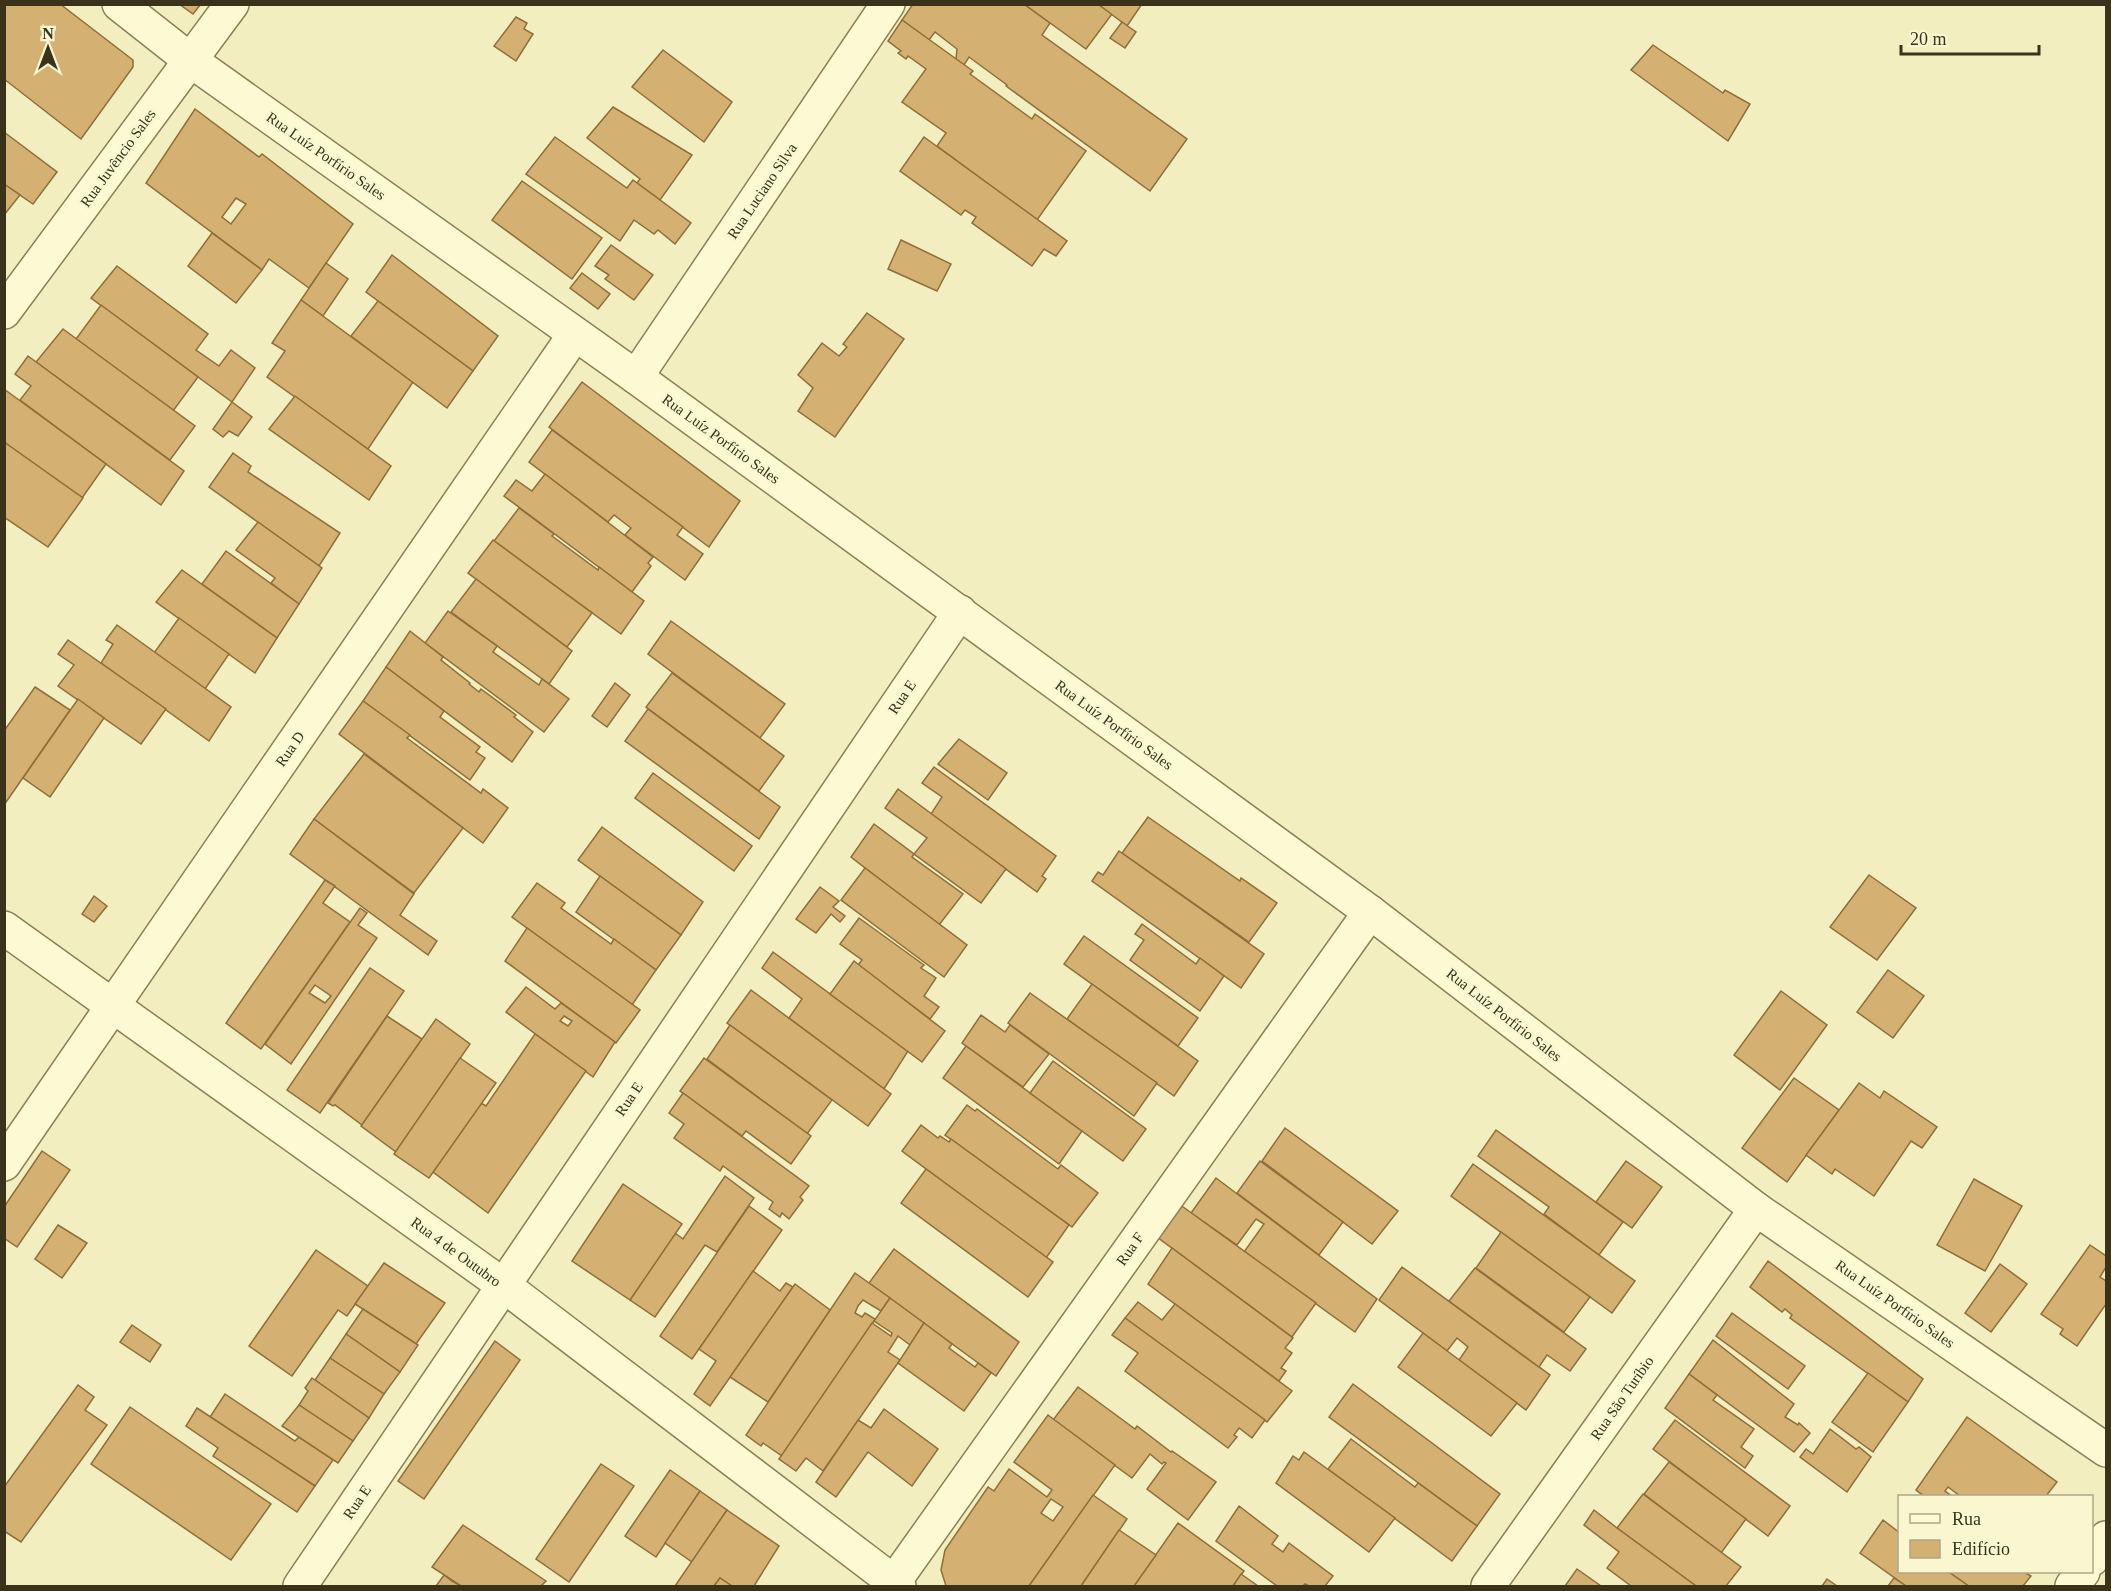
<svg xmlns="http://www.w3.org/2000/svg" width="2111" height="1591" viewBox="0 0 2111 1591" font-family="Georgia,serif">
<rect width="100%" height="100%" fill="#f2eebf"/>
<g fill="#d4b072" stroke="#8e6e39" stroke-width="1.5" fill-rule="evenodd">
<path d="M4,4H60L133,60V67L81,139L4,79Z"/>
<path d="M179,4H201L193,14Z"/>
<path d="M913,4H1024L1050,23L1042,35L1187,139L1150,191L1006,86L1007,85L969,57L964,65L956,59L957,49L935,32L929,40L902,20Z"/>
<path d="M1024,4H1098L1112,14L1086,49Z"/>
<path d="M1098,4H1142L1127,26Z"/>
<path d="M516,17L527,23L524,29L533,34L516,61L494,46Z"/>
<path d="M902,20L973,71L970,74L1032,119L1035,114L1086,151L1037,220L937,146L946,133L902,102L926,69L908,56L906,59L898,53L901,51L888,41Z"/>
<path d="M1122,22L1136,32L1125,48L1110,38Z"/>
<path d="M1653,45L1723,93L1725,90L1750,104L1728,141L1631,70Z"/>
<path d="M663,50L732,102L704,142L632,87Z"/>
<path d="M613,107L692,155L660,200L637,183L640,179L587,138Z"/>
<path d="M195,109L259,157L262,154L353,224L309,288L269,259L262,270L146,183ZM236,198L246,204L231,224L222,217Z"/>
<path d="M4,132L57,172L33,204L4,184Z"/>
<path d="M555,137L627,188L633,180L691,223L675,244L658,230L654,234L634,220L620,241L526,174Z"/>
<path d="M924,137L1067,241L1056,256L1044,249L1032,266L972,223L976,217L965,210L961,215L900,171Z"/>
<path d="M522,181L602,238L572,279L492,220Z"/>
<path d="M4,184L20,195L4,215Z"/>
<path d="M212,233L262,270L236,303L188,266Z"/>
<path d="M901,240L951,264L937,291L888,269Z"/>
<path d="M611,245L653,275L634,300L605,279L609,275L595,266Z"/>
<path d="M392,255L498,336L473,371L366,292Z"/>
<path d="M326,263L348,279L323,316L301,300Z"/>
<path d="M117,266L208,334L196,350L219,366L231,350L255,368L232,402L91,298Z"/>
<path d="M582,273L610,294L598,309L570,288Z"/>
<path d="M301,300L413,382L368,449L267,377L285,351L272,343Z"/>
<path d="M378,301L473,371L447,408L351,336Z"/>
<path d="M101,305L198,377L173,411L76,339Z"/>
<path d="M867,313L904,339L835,437L798,411L813,388L798,375L822,343L839,356L847,347L843,344Z"/>
<path d="M63,329L195,426L170,460L36,362Z"/>
<path d="M28,356L184,471L161,505L20,400L31,386L15,374Z"/>
<path d="M582,382L740,501L709,547L549,427Z"/>
<path d="M4,389L106,464L82,498L4,442Z"/>
<path d="M295,396L391,466L369,500L269,429Z"/>
<path d="M232,402L252,417L238,436L229,431L223,437L213,429Z"/>
<path d="M552,430L683,527L677,535L703,554L685,580L625,535L631,528L614,515L608,522L529,462Z"/>
<path d="M4,442L83,498L48,547L4,517Z"/>
<path d="M233,453L251,466L248,472L340,533L319,566L209,487Z"/>
<path d="M545,474L653,557L648,563L651,566L632,592L504,496L516,480L532,491Z"/>
<path d="M519,508L554,534L552,536L598,570L599,567L644,601L621,634L494,541Z"/>
<path d="M258,522L322,568L299,604L271,583L275,578L236,550Z"/>
<path d="M493,540L592,613L567,647L468,573Z"/>
<path d="M226,551L299,604L277,638L202,584Z"/>
<path d="M182,570L277,638L255,673L156,602Z"/>
<path d="M476,579L572,651L549,684L451,612Z"/>
<path d="M448,611L497,646L493,652L539,685L542,679L569,699L544,732L425,643Z"/>
<path d="M179,618L229,654L205,689L154,653Z"/>
<path d="M671,621L785,704L760,738L648,654Z"/>
<path d="M117,625L231,707L209,741L101,663L113,644L106,640Z"/>
<path d="M410,631L443,657L441,660L470,683L469,684L479,692L481,689L516,715L514,717L533,732L512,762L386,667Z"/>
<path d="M68,640L166,709L141,744L58,686L74,665L58,654Z"/>
<path d="M386,667L444,711L440,717L480,747L476,752L485,758L470,780L363,701Z"/>
<path d="M672,673L784,756L759,791L646,707Z"/>
<path d="M615,683L630,695L607,727L592,716Z"/>
<path d="M35,687L70,710L4,805V731Z"/>
<path d="M78,699L104,718L50,797L23,778Z"/>
<path d="M363,701L410,735L407,738L481,793L483,789L508,808L483,843L339,734Z"/>
<path d="M648,709L780,807L759,839L625,741Z"/>
<path d="M959,739L1007,773L988,800L938,764Z"/>
<path d="M364,754L463,828L414,893L314,819Z"/>
<path d="M934,767L1056,856L1042,876L1046,879L1037,892L931,814L942,797L922,783Z"/>
<path d="M653,773L752,846L734,871L635,798Z"/>
<path d="M898,789L1006,869L981,903L914,854L927,838L885,808Z"/>
<path d="M1148,817L1240,881L1241,878L1277,903L1249,942L1122,853Z"/>
<path d="M314,819L414,894L400,915L437,941L428,955L290,854Z"/>
<path d="M874,824L914,854L912,857L963,894L939,925L851,857Z"/>
<path d="M602,827L703,902L681,935L578,860Z"/>
<path d="M1119,851L1264,954L1241,988L1092,881L1098,872L1103,875Z"/>
<path d="M865,868L967,945L944,977L841,900Z"/>
<path d="M1869,875L1916,908L1877,960L1830,927Z"/>
<path d="M600,876L681,935L656,970L576,912Z"/>
<path d="M325,880L335,886L323,903L350,922L261,1049L226,1023Z"/>
<path d="M537,883L565,903L561,908L611,944L614,939L656,970L632,1005L512,917Z"/>
<path d="M820,887L839,901L833,907L845,916L840,922L831,914L816,933L796,919Z"/>
<path d="M94,896L107,906L94,922L82,914Z"/>
<path d="M360,908L367,913L358,925L377,938L291,1064L265,1044ZM315,985L331,996L325,1003L309,993Z"/>
<path d="M859,918L924,965L921,968L936,978L924,996L939,1007L930,1019L858,965L862,960L840,944Z"/>
<path d="M1142,924L1196,964L1200,958L1224,976L1200,1011L1130,960L1144,940L1135,934Z"/>
<path d="M527,928L640,1010L616,1043L505,961Z"/>
<path d="M1084,936L1198,1018L1178,1046L1064,964Z"/>
<path d="M773,952L908,1051L884,1089L789,1018L802,999L762,968Z"/>
<path d="M854,961L945,1031L922,1062L830,994Z"/>
<path d="M370,968L404,991L320,1113L287,1090Z"/>
<path d="M1888,970L1924,996L1893,1038L1857,1012Z"/>
<path d="M1092,984L1198,1061L1174,1096L1067,1019Z"/>
<path d="M526,987L555,1009L561,1003L615,1042L593,1077L506,1012ZM564,1016L572,1021L568,1026L560,1021Z"/>
<path d="M751,990L891,1094L868,1126L727,1023Z"/>
<path d="M1781,991L1827,1025L1780,1090L1734,1055Z"/>
<path d="M1030,993L1157,1083L1134,1116L1008,1023Z"/>
<path d="M981,1015L1005,1032L1010,1025L1049,1054L1023,1087L962,1043Z"/>
<path d="M387,1016L422,1039L362,1125L335,1105L333,1106L328,1103Z"/>
<path d="M436,1019L470,1044L396,1152L361,1126Z"/>
<path d="M730,1025L832,1100L807,1134L707,1059Z"/>
<path d="M535,1034L586,1071L488,1213L433,1172L481,1103L486,1106Z"/>
<path d="M966,1046L1082,1131L1059,1164L943,1078Z"/>
<path d="M460,1058L496,1083L429,1178L394,1154Z"/>
<path d="M704,1058L811,1136L791,1164L746,1131L742,1136L680,1091Z"/>
<path d="M1053,1061L1146,1129L1123,1161L1030,1093Z"/>
<path d="M1794,1078L1839,1110L1787,1182L1742,1148Z"/>
<path d="M1859,1083L1880,1098L1884,1091L1937,1127L1922,1148L1911,1141L1874,1196L1835,1169L1832,1174L1806,1155Z"/>
<path d="M683,1093L809,1186L800,1197L803,1200L789,1219L782,1213L780,1217L769,1209L773,1202L723,1166L720,1171L674,1138L684,1124L669,1113Z"/>
<path d="M967,1105L975,1111L977,1109L1058,1169L1061,1165L1098,1193L1072,1227L945,1135Z"/>
<path d="M921,1125L938,1138L940,1136L949,1142L951,1139L1069,1225L1046,1258L902,1151Z"/>
<path d="M1285,1128L1398,1211L1372,1244L1262,1161Z"/>
<path d="M1496,1130L1623,1222L1599,1255L1544,1214L1549,1207L1478,1156Z"/>
<path d="M42,1151L70,1170L17,1247L4,1238V1207Z"/>
<path d="M1260,1161L1343,1222L1319,1255L1237,1193Z"/>
<path d="M1626,1161L1662,1187L1632,1228L1596,1202Z"/>
<path d="M1473,1164L1635,1281L1612,1313L1451,1196Z"/>
<path d="M926,1169L1053,1262L1028,1297L901,1203Z"/>
<path d="M725,1176L754,1198L717,1252L705,1245L655,1317L630,1300L675,1233L683,1239Z"/>
<path d="M1216,1178L1377,1299L1355,1332L1244,1252L1264,1224L1256,1219L1237,1245L1191,1213Z"/>
<path d="M1974,1179L2022,1206L1985,1271L1937,1245Z"/>
<path d="M623,1184L682,1224L630,1300L572,1261Z"/>
<path d="M1179,1204L1316,1303L1292,1337L1157,1237Z"/>
<path d="M749,1206L782,1230L692,1359L660,1336Z"/>
<path d="M58,1225L87,1243L62,1278L35,1259Z"/>
<path d="M1501,1232L1590,1297L1564,1332L1476,1268Z"/>
<path d="M2090,1245L2106,1256V1267L2100,1277L2106,1281V1304L2077,1346L2060,1334L2063,1329L2041,1314Z"/>
<path d="M1172,1248L1293,1338L1285,1348L1292,1353L1281,1368L1286,1371L1279,1381L1148,1284Z"/>
<path d="M894,1249L1019,1342L996,1376L869,1283Z"/>
<path d="M316,1250L368,1286L347,1316L338,1310L292,1376L249,1346Z"/>
<path d="M1768,1261L1923,1379L1908,1402L1790,1318L1792,1315L1785,1309L1782,1312L1750,1287Z"/>
<path d="M384,1263L445,1303L416,1344L355,1304Z"/>
<path d="M2000,1264L2027,1284L1991,1332L1965,1313Z"/>
<path d="M1402,1267L1550,1375L1526,1410L1459,1360L1468,1347L1457,1338L1447,1351L1379,1300Z"/>
<path d="M1475,1268L1586,1349L1570,1371L1547,1355L1539,1367L1449,1301Z"/>
<path d="M753,1271L780,1291L786,1283L793,1287L710,1406L694,1394L716,1361L699,1349Z"/>
<path d="M855,1273L890,1298L881,1311L863,1300L858,1306L855,1313L862,1317L865,1313L875,1319L874,1321L782,1456L763,1443L761,1446L746,1435Z"/>
<path d="M795,1284L830,1310L768,1402L730,1377Z"/>
<path d="M890,1298L924,1323L910,1345L898,1336L888,1352L900,1360L823,1471L806,1458L796,1471L779,1459L872,1323L891,1336L892,1333L874,1321Z"/>
<path d="M1138,1302L1162,1320L1175,1304L1292,1391L1267,1422L1125,1318Z"/>
<path d="M363,1309L418,1345L400,1372L346,1334Z"/>
<path d="M1732,1313L1805,1366L1788,1389L1716,1336Z"/>
<path d="M1125,1318L1265,1420L1252,1438L1239,1428L1234,1435L1237,1437L1228,1448L1125,1371L1138,1353L1112,1335Z"/>
<path d="M924,1323L952,1344L949,1348L975,1367L978,1363L991,1373L964,1411L898,1363Z"/>
<path d="M132,1325L161,1345L150,1362L120,1342Z"/>
<path d="M1423,1333L1517,1403L1491,1436L1398,1367Z"/>
<path d="M346,1334L400,1372L384,1394L330,1358Z"/>
<path d="M1713,1340L1794,1404L1785,1417L1798,1425L1799,1423L1810,1433L1794,1452L1689,1374Z"/>
<path d="M495,1341L520,1360L424,1499L398,1481Z"/>
<path d="M330,1358L384,1394L369,1418L315,1380Z"/>
<path d="M1868,1373L1908,1402L1873,1452L1832,1422Z"/>
<path d="M1689,1374L1717,1395L1713,1400L1754,1429L1741,1447L1753,1456L1745,1468L1665,1408Z"/>
<path d="M312,1378L369,1418L353,1441L299,1405L308,1391L305,1388Z"/>
<path d="M1353,1384L1500,1494L1477,1526L1329,1417Z"/>
<path d="M78,1385L94,1397L85,1410L107,1425L21,1542L4,1531V1487Z"/>
<path d="M1078,1387L1135,1429L1137,1426L1171,1452L1172,1451L1216,1482L1188,1520L1147,1489L1166,1463L1164,1462L1162,1464L1150,1454L1132,1478L1053,1420Z"/>
<path d="M225,1394L295,1441L299,1437L333,1460L315,1486L210,1417Z"/>
<path d="M299,1405L353,1441L338,1463L282,1426Z"/>
<path d="M130,1407L271,1504L231,1560L91,1464Z"/>
<path d="M197,1408L315,1486L297,1512L213,1456L218,1448L186,1426Z"/>
<path d="M884,1409L938,1449L912,1486L868,1452L836,1497L816,1482L858,1420L871,1428Z"/>
<path d="M1048,1415L1115,1465L1029,1586H946L941,1570L945,1550L988,1487L994,1491L1009,1469L1047,1497L1052,1490L1014,1462ZM1051,1499L1063,1507L1053,1521L1041,1513Z"/>
<path d="M1967,1417L2057,1482L2046,1496H1960L1948,1487L1945,1491L1952,1496H1924L1916,1490Z"/>
<path d="M1675,1420L1790,1506L1768,1536L1653,1449Z"/>
<path d="M1830,1429L1856,1449L1859,1447L1871,1457L1847,1492L1800,1457L1806,1449L1813,1454Z"/>
<path d="M1351,1439L1415,1487L1418,1483L1477,1526L1452,1561L1328,1469Z"/>
<path d="M1304,1452L1395,1518L1369,1552L1276,1483L1293,1456L1299,1460Z"/>
<path d="M1669,1462L1746,1519L1721,1553L1644,1494Z"/>
<path d="M601,1464L634,1486L569,1582L536,1559Z"/>
<path d="M670,1470L700,1491L656,1557L625,1536Z"/>
<path d="M700,1491L727,1510L692,1562L665,1543Z"/>
<path d="M1643,1494L1741,1567L1726,1586H1696L1617,1528Z"/>
<path d="M1093,1495L1127,1519L1081,1586H1029Z"/>
<path d="M1239,1506L1278,1536L1272,1544L1283,1552L1289,1543L1333,1576L1325,1586H1309L1305,1584L1303,1586H1277L1216,1541Z"/>
<path d="M727,1510L779,1546L754,1586H732L720,1578L714,1586H675Z"/>
<path d="M1594,1510L1617,1528L1696,1586H1631L1607,1568L1619,1552L1584,1525Z"/>
<path d="M1883,1520L1900,1533V1572H1949L1969,1586H1906L1860,1553Z"/>
<path d="M1178,1523L1244,1571L1233,1586H1134Z"/>
<path d="M463,1525L546,1581L541,1586H461L432,1567Z"/>
<path d="M1119,1530L1156,1555L1134,1586H1081Z"/>
<path d="M1577,1569L1601,1586H1565Z"/>
<path d="M1949,1572H2024L2031,1576L2023,1586H1969Z"/>
<path d="M1241,1574L1258,1586H1233Z"/>
<path d="M444,1575L452,1581L461,1586H436Z"/>
<path d="M720,1578L732,1586H714Z"/>
<path d="M1894,1578L1906,1586H1888Z"/>
<path d="M1827,1579L1837,1586H1822Z"/>
</g>
<g fill="none" stroke-linecap="round" stroke-linejoin="round">
<g stroke="#8d7f56" stroke-width="36">
<g id="minor">
<path d="M119,4L190,60L636,377L1370,912L1756,1209L2106,1450"/>
<path d="M4,312L232,4"/>
<path d="M636,377L888,4"/>
<path d="M4,928L503,1285L899,1586"/>
<path d="M4,1164L575,334"/>
<path d="M2092,1559L2106,1538"/>
<path d="M300,1586L960,612"/>
<path d="M891,1586L1370,912"/>
<path d="M1488,1586L1756,1209"/>
<path d="M2072,1586L2083,1572"/>
</g>
</g>
<use href="#minor" stroke="#fcf9d3" stroke-width="33"/>
</g>
<g text-anchor="middle" stroke-width="4.5" stroke-linejoin="round" paint-order="stroke">
<g font-size="15" fill="#3b321c" stroke="#f9f6d0">
<text transform="translate(326 156) rotate(35)" y="5">Rua Luíz Porfírio Sales</text>
<text transform="translate(118 158) rotate(-54)" y="5">Rua Juvêncio Sales</text>
<text transform="translate(762 191) rotate(-56)" y="5">Rua Luciano Silva</text>
<text transform="translate(721 439) rotate(36)" y="5">Rua Luíz Porfírio Sales</text>
<text transform="translate(902 697) rotate(-56)" y="5">Rua E</text>
<text transform="translate(1114 725) rotate(36)" y="5">Rua Luíz Porfírio Sales</text>
<text transform="translate(290 749) rotate(-55)" y="5">Rua D</text>
<text transform="translate(1504 1015) rotate(38)" y="5">Rua Luíz Porfírio Sales</text>
<text transform="translate(629 1099) rotate(-56)" y="5">Rua E</text>
<text transform="translate(1130 1249) rotate(-55)" y="5">Rua F</text>
<text transform="translate(456 1252) rotate(36)" y="5">Rua 4 de Outubro</text>
<text transform="translate(1895 1304) rotate(35)" y="5">Rua Luíz Porfírio Sales</text>
<text transform="translate(1622 1398) rotate(-55)" y="5">Rua São Turíbio</text>
<text transform="translate(357 1502) rotate(-56)" y="5">Rua E</text>
</g>
</g>
<rect width="2111" height="1591" fill="none" stroke="#3b321c" stroke-width="12"/>
<rect x="1898" y="1495" width="195" height="78" fill="#f9f6d0" stroke="#ada888" stroke-width="1.5"/>
<rect x="1910" y="1514" width="30" height="9" fill="#fcf9d3" stroke="#ada888" stroke-width="1.5"/>
<text x="1952" y="1525" font-size="18" fill="#3b321c">Rua</text>
<rect x="1910" y="1540" width="30" height="18" fill="#d4b072" stroke="#ada888" stroke-width="1.5"/>
<text x="1952" y="1555" font-size="18" fill="#3b321c">Edifício</text>
<g transform="translate(48 48)" stroke="#f9f6d0" stroke-width="4.5" paint-order="stroke">
<path d="M0-4.5L10 22L0 15L-10 22Z" fill="#3b321c"/>
<text y="-9" font-size="16" font-weight="bold" text-anchor="middle" fill="#3b321c">N</text>
</g>
<path d="M1901 45v9h138v-9" fill="none" stroke="#3b321c" stroke-width="3"/>
<text x="1910" y="45" font-size="18" fill="#3b321c" stroke="#f9f6d0" stroke-width="4.5" paint-order="stroke">20 m</text>
</svg>
